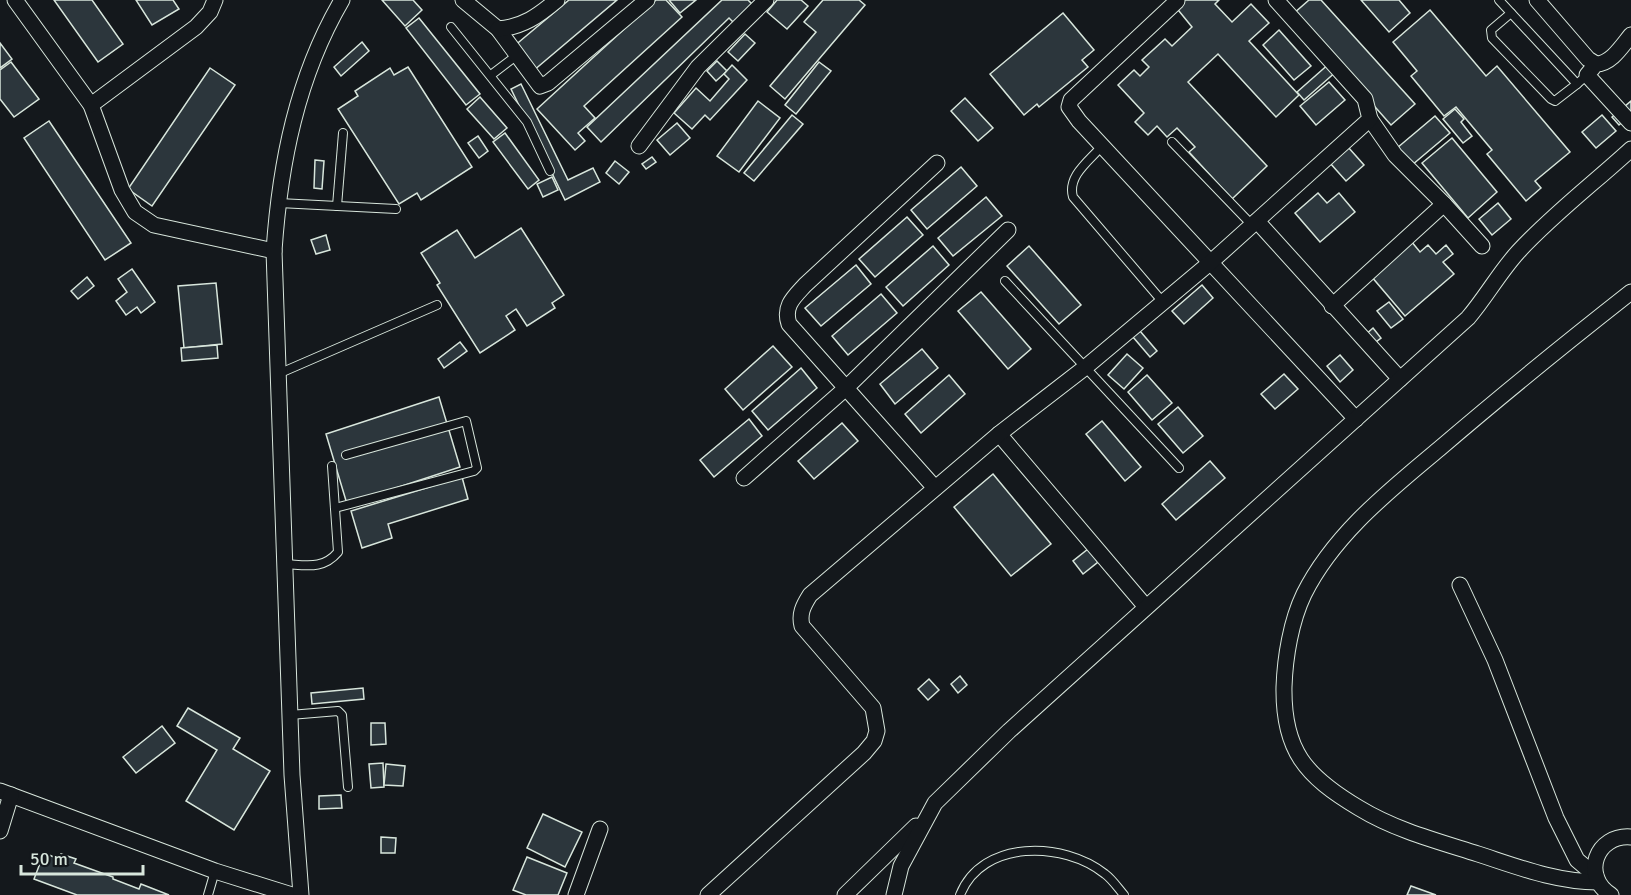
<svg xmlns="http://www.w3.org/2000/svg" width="1631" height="895" viewBox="0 0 1631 895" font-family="Signika,sans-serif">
<rect width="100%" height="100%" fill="#14181c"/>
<g fill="#2c363c" stroke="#d8e6dc" stroke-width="1.5">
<path d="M54,0H92L123,44L98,62Z"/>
<path d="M136,0H173L179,9L152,25Z"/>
<path d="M382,0H413L422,10L405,26Z"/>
<path d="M569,0H617L533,71L513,47Z"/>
<path d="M656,0H666L682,17L584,106L595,118L578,133L585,141L575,150L537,109Z"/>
<path d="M669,0H696L680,13Z"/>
<path d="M722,0H748L753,5L734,23L729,18L601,142L587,127Z"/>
<path d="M777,0H801L808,6L787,29L767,12Z"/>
<path d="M823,0H859L865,5L785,99L770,86L816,32L804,22Z"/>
<path d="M1170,0H1219L1215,4L1232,22L1251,4L1269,23L1249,41L1299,95L1276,117L1218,54L1188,82L1267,166L1232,199L1189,152L1195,147L1177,128L1167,137L1157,126L1148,135L1135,122L1144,113L1118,85L1134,70L1140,76L1149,67L1142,60L1165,39L1172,46L1192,27Z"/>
<path d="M1309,0H1321L1415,104L1391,125L1293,14Z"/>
<path d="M1361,0H1399L1410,13L1389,32Z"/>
<path d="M1430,10L1486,76L1497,66L1570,152L1535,181L1541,188L1526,201L1487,154L1492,150L1456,107L1444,116L1411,76L1417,71L1393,42Z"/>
<path d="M1063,13L1094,50L1082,60L1088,67L1039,107L1037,104L1024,115L990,74Z"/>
<path d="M419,18L480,94L466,105L406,28Z"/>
<path d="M1279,30L1311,66L1294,80L1263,45Z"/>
<path d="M745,34L755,43L738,61L728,52Z"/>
<path d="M362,42L369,51L341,76L334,67Z"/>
<path d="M0,43L12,59L0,68Z"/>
<path d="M717,61L727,71L716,81L707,71Z"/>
<path d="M11,62L39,99L14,117L0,99V70Z"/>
<path d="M819,62L831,71L796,114L785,105Z"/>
<path d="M1331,62L1338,70L1304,100L1297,92Z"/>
<path d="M732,65L747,80L710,120L705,115L692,129L674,113L696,88L710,101L729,79L724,74Z"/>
<path d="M408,67L472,167L421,200L417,193L399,204L338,109L358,96L355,91L390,68L394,75Z"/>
<path d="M210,68L235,85L152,206L128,189Z"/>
<path d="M1329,82L1345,100L1316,125L1300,106Z"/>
<path d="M521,84L568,180L593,168L600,182L565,200L511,89Z"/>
<path d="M480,97L507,128L494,139L467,109Z"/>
<path d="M965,98L993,128L978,141L951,111Z"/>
<path d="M758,101L780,118L739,172L717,156Z"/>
<path d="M1631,101V114L1619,125L1612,117Z"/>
<path d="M1455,109L1464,119L1461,122L1472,136L1463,143L1443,119Z"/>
<path d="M792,115L803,124L754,181L744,173Z"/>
<path d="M1602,115L1616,131L1596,148L1582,132Z"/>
<path d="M1435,116L1450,133L1412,165L1397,148Z"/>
<path d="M49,121L131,243L105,260L24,138Z"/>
<path d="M677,123L690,138L670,155L657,140Z"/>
<path d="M505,133L539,180L528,189L493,142Z"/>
<path d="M478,136L488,151L479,158L468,143Z"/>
<path d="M1452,138L1497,192L1468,218L1422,163Z"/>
<path d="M1348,147L1364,165L1346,181L1330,163Z"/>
<path d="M652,157L656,162L646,169L642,164Z"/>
<path d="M315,160L324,161L322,189L314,188Z"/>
<path d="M615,161L629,172L619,184L606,173Z"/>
<path d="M961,167L977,186L927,229L911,210Z"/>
<path d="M552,177L558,190L543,197L537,184Z"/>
<path d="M1318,193L1327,203L1339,193L1355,212L1320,242L1295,213Z"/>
<path d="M986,197L1002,216L953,256L938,238Z"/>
<path d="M1498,203L1511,219L1492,235L1479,219Z"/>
<path d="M907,217L923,235L875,277L859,259Z"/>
<path d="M521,228L564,295L552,303L555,308L527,326L516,309L506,316L515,330L480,353L437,285L440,283L421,253L457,230L475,258Z"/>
<path d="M326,235L330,250L316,254L311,240Z"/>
<path d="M1411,241L1420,252L1428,245L1436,254L1446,245L1453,254L1443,262L1454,274L1405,316L1371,276Z"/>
<path d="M933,246L949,265L903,306L886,287Z"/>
<path d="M1029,246L1081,305L1059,324L1007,266Z"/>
<path d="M856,265L871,284L821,326L805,308Z"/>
<path d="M132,269L155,302L141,313L137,307L126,315L116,301L127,292L118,279Z"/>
<path d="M87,277L94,286L78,299L71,291Z"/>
<path d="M216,283L222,344L184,348L178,286Z"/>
<path d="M1202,285L1213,298L1184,324L1172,311Z"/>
<path d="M981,292L1031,349L1008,369L958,311Z"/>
<path d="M881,294L897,313L848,355L832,336Z"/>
<path d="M1389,302L1403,319L1391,328L1377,311Z"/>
<path d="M1373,328L1381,338L1372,345L1364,336Z"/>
<path d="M1140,331L1157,351L1150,357L1133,337Z"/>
<path d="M460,342L467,351L444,368L438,359Z"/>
<path d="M217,345L218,358L182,361L181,348Z"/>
<path d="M773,346L792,367L743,410L725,389Z"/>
<path d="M922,349L938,368L895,404L880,384Z"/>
<path d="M1127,354L1143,368L1124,389L1108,375Z"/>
<path d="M1340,355L1353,370L1340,382L1327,366Z"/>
<path d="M801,368L817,388L768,430L752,411Z"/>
<path d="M1284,374L1298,389L1275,409L1261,394Z"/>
<path d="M949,375L965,394L921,433L905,414Z"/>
<path d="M1147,375L1172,403L1152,420L1128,392Z"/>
<path d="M439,397L460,467L347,504L326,434Z"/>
<path d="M1178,407L1203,436L1183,453L1158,424Z"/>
<path d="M749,419L762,436L714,477L700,460Z"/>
<path d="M1102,421L1141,467L1125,481L1086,434Z"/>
<path d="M842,423L858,441L814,479L798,461Z"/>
<path d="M1210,461L1225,478L1176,520L1162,504Z"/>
<path d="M993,474L1051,544L1011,576L954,507Z"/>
<path d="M462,477L468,499L388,524L392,538L362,548L351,511Z"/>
<path d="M1088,549L1098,562L1083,574L1073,561Z"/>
<path d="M960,676L967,685L958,693L951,684Z"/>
<path d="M929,679L939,690L928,700L918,689Z"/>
<path d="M363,688L364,699L312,704L311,693Z"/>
<path d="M188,708L240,738L233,749L270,771L234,830L186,801L217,750L177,726Z"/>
<path d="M371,723H385L386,744L371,745Z"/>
<path d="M162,726L175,743L136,773L123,757Z"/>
<path d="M383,763L384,787L371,788L369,764Z"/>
<path d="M386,764L405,766L403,786L384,785Z"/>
<path d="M341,795L342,808L319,809V796Z"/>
<path d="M543,814L582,832L565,867L527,848Z"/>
<path d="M381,837L396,838L395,853H381Z"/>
<path d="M44,853L59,859L61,854L76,859L74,863L113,877V879L139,889L141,884L169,895H77L34,879Z"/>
<path d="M527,857L567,873L558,895H526L513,890Z"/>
<path d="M1411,886L1436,895H1407Z"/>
</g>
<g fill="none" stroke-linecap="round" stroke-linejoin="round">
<g stroke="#d8e6dc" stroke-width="10">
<g id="lane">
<path d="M1499,0L1577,84L1587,75"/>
<path d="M1511,13L1491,30L1492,38L1551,99L1555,101L1577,84"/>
<path d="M451,27L527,122L550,171"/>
<path d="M491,75L516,56"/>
<path d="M1172,142L1252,225"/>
<path d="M1102,146C1089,161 1067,176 1073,197L1162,301"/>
<path d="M279,203L396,209"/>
<path d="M337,206L343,133"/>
<path d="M1005,281L1179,468"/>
<path d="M278,374L437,305"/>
<path d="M335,508L474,471L477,468L466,421L346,455"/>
<path d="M285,564C306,565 323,570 338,552L332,466"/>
<path d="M290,715L338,711L342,715L348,787"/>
<path d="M208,895L215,871"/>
<path d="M960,895C982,839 1064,841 1105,874C1112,879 1118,888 1124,895"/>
</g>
</g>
<g stroke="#d8e6dc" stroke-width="17">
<g id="street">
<path d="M15,0L91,105L122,190L135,212L154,225L274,251"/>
<path d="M463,0L498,29L540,86L548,83L647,0"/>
<path d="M1537,0L1588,59L1596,64"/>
<path d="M1177,1L1071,100L1069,107L1079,121L1356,419"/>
<path d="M498,29C523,27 538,16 557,0"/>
<path d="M1631,35C1622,46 1611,64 1596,64L1587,75L1631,123"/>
<path d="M91,105L196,27L210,12L215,0"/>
<path d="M639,146L698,67L766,0"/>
<path d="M1444,204L1482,246"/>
<path d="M1257,221L1400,379"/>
<path d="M1332,306L1444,204L1395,155L1370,119"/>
<path d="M999,434L1146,607"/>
<path d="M744,478L846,388L1008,230"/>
<path d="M935,488L789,324C783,306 794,297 805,285L937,163"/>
<path d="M1460,585L1495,660L1556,818L1577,860L1596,876"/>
<path d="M0,791L215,871L292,895"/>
<path d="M0,831L11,795"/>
<path d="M1598,882C1556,882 1518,867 1478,854C1437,841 1395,830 1359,808C1305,776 1283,750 1284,687C1285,657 1291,621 1304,594C1334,534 1389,491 1439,449C1502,395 1566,343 1631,292"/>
<path d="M301,895L292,775L274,251C280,163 297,77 342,0"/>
<path d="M576,895L600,829"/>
<path d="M708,895L864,753L874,741L877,731L873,708L802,626C799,614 803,606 810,595L999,434L1087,366L1211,262L1370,119L1365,99L1276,0"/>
<path d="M845,895L916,826"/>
<path d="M894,895L901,866L935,803L1009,731L1468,318C1486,297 1499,273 1518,252C1552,215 1594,183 1631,149"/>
<path d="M1611,895C1581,876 1596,834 1631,837"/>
</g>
</g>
<use href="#lane" stroke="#14181c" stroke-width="8"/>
<use href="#street" stroke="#14181c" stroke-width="15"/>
</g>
<path d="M21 865v9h122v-9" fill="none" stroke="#d8e6dc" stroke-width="3"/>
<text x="30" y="865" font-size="18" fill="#d8e6dc" stroke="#14181c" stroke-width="4.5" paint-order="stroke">50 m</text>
</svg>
